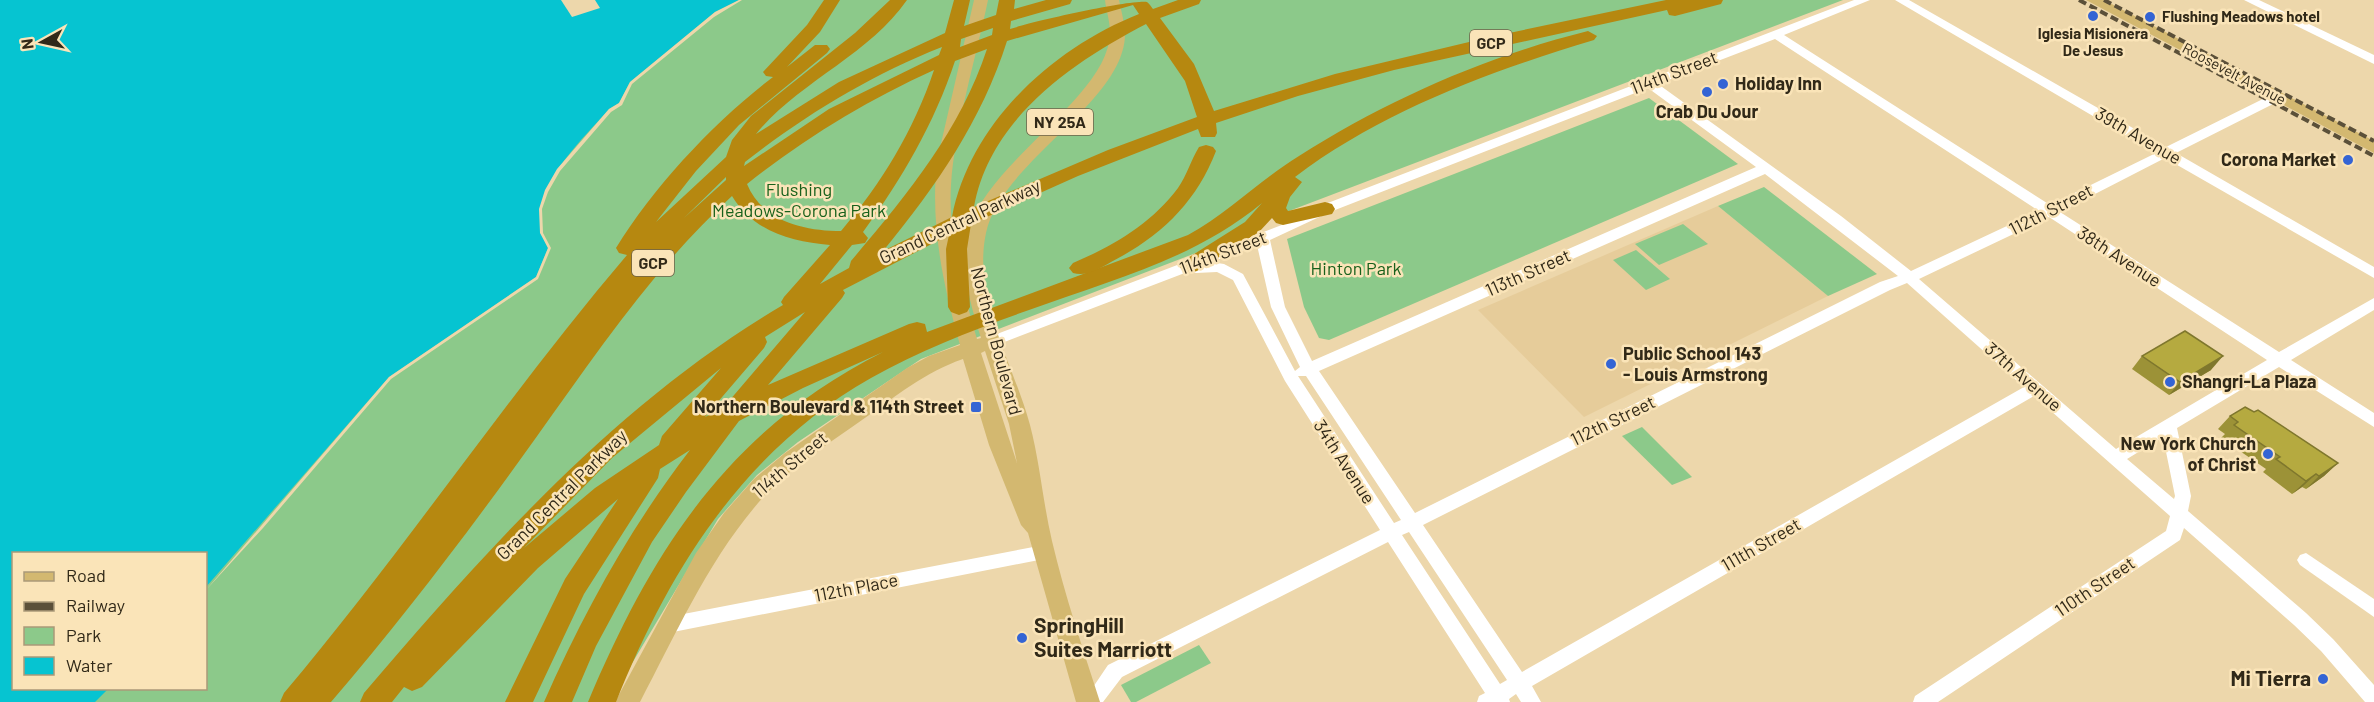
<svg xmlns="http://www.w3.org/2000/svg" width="2374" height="702" viewBox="0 0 2374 702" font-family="Barlow,sans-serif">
<rect width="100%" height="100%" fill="#edd7ab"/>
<path fill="#e6cc9a" d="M1718,206L1828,296L1584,417L1478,310Z"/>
<g fill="#8cc98a">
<path d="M724,0H1843L1247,227L1201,251L921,359L798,442L757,475L718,519L609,702H6L22,689L206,688V554L499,192Z"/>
<path d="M1649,98L1738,164L1329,340L1319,338L1304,307L1287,239Z"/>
<path d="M1764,187L1877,274L1828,296L1718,206Z"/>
<path d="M1683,224L1708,244L1659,265L1635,244Z"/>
<path d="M1636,250L1670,279L1646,290L1613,260Z"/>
<path d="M1642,427L1692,477L1672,485L1622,436Z"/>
<path d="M1199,645L1211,663L1136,702H1131L1121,685Z"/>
</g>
<path fill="#06c4d1" d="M0,0H739L715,12L630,82L619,103L609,109C577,146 520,195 548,248L536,277L389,377L206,587V554H14V688L108,689L95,702H0Z"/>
<g fill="#edd7ab">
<path d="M561,0H595L600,8L572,17Z"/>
<path d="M739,0H742L714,17L632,84L622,105L611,112L560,171L548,192L542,209L543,233L551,248L538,279L391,379L263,528L206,590L389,377L536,277L548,248L540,233L539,209L545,190L557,169L609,109L619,103L630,82L715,12Z"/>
</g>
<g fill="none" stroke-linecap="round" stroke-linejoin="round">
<g fill="#fff" fill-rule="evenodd">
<path d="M1854,0H1870L1784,35L2050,205L2156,153L1895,0H1909L2166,147L2273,94H2281V100L2176,153L2374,267V278L2165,158L2060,212L2279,352L2374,298V310L2291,360L2374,413V427L2279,367L2177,428L2191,496L2188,511L2306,613L2333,639L2374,685V702H2365L2321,651L2294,625L2184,528L2180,540L1938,702H1913L1915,696L2166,531L2170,516L2034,396L1532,686L1541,702H1521L1516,694L1509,699L1510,702H1477L1479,696L1485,693L1388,542L1122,677L1103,702H1083L1108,665L1380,530L1285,381L1233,280L1217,272L1196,273L1190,271L994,346L989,345L987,341L989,337L1287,223L1320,206ZM1775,39L2039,211L1911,271L1841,216L1658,84ZM1648,88L1756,167L1312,361L1285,307L1270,240L1330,212ZM1765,174L1898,276L1880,282L1415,513L1319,371ZM2049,217L2267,360L2116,449L1919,279ZM1257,245L1271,307L1300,367L1295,371L1243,274L1224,264L1211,262ZM1907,283L2024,387L1522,672L1423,525L1890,290ZM1298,376H1306L1401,520L1394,523ZM2163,437L2175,496L2174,499L2127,459ZM1409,532L1507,680L1500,684L1402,535Z"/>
<path d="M2244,0H2259L2374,55V64Z"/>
<path d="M1044,545L1050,547L1053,552L1050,557L1044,559L668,633L662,631L659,625L662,619L668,617Z"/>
<path d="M2306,553L2374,599V617L2300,565L2297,560L2300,555Z"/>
</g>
<g fill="#d3b870" fill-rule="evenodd">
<path d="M974,0H988C976,58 955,126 951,185C948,238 963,290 977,339L981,338C971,306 958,264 968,230C991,158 1110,96 1110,32C1110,21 1106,10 1105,0H1119C1121,10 1124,21 1125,31C1128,101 1001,161 986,233C972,298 1014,365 1030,425C1040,463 1043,503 1052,541C1065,596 1083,649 1100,702H1076L1028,533L1021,525L989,445L963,359C925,372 895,397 862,420C830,443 795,464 768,492C712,552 678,630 640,702H615L696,553L724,513L754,479L785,453L907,368L929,356L960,345C943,284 930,225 937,161ZM985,351L1009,424L1017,463L981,353Z"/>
<path d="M2086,0H2104L2374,141V153Z"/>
</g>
<g fill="#b68810" fill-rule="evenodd">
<path d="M824,0H840L820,32L787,67L815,45H827L830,49L827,53L739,125L696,171L656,222L726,157L732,140L751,116L855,33L890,0H907C869,55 797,83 756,134L839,82L945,33L954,0H970L964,26L996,15L999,0H1015L1014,9L1046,0H1072L1070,4L1011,21L1010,29C1035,21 1128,0 1147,2C1150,4 1151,7 1153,9L1178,0H1201L1199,4L1160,18L1194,64L1214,111L1335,74L1490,37L1666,0H1723L1721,4L1675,16L1669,15L1667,10L1394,70L1298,96L1216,123L1217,133L1215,137H1201L1198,129L1078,176L971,224L967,249L970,307L967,312L959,315L951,312L948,307L946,249L949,235L843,290L845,293L842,298L768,385L909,324L917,322L925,324L927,332L1188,235C1228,213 1260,180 1299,156C1387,100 1487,56 1588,31L1597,36L1594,40C1491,71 1382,111 1295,177L1302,182L1290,197L1286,208L1288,211L1325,202L1332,204L1335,209L1332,214L1283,225L1276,223L1272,218L1259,232L1197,271L1190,273L1183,271L1179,266L1183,261L1245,222L1262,203C1193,260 1111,280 1029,310C975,329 921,350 871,378C744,450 669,570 616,702H588C653,548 730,429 883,352L803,388L739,421L686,492L652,542L596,646L572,702H544C584,612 630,528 690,450L660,469L658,478L584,594L533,702H505L565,579L618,499L538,568L422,687L412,691L404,687L392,702H360L364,693C488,548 617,403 783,305L781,302L784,297L830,245C791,242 753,231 732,196C651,271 599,350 535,439C470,530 403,618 331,702H280L284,693C404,551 507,396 627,255L619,253L616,248C654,186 715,121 773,77L766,76L763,72L807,25ZM1133,5L1139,14C1053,48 970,123 952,217L883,251C936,187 982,120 1007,41ZM1146,24L1185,81L1197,117L1108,150L974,207C990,118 1073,62 1146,24ZM993,28L992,35L960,47L961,39ZM942,47L939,55L829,109L744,166L745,162C805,115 871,75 942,47ZM987,49C960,131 906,196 851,261L849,268L820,284L852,245L865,243L868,238L863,232C902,179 934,124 955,61ZM934,70C914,130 881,184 841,231C804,231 762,221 747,184C805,138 866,101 934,70ZM726,177V180L684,218ZM805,312L723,408L705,417L764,348L767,342L765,337ZM721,368L662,436L659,445L595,488L524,548L612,458Z"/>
<path d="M1206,145L1213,147L1216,151C1196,203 1160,237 1111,262C1099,269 1086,277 1073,273L1069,268L1073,263C1113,246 1151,224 1178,188C1187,175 1191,160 1199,147Z"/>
</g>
<g stroke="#5b5039" stroke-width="4" stroke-dasharray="8 4" stroke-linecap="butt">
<path d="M2079,0L2374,156"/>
<path d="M2104,0L2374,141"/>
</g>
</g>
<g fill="#9c9237">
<path d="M2142,356L2211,370L2169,395L2132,369Z"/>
<path d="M2230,416L2338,463L2324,476L2306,489L2302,487L2292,494L2263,472L2266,469L2221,438L2225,434L2218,429Z"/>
</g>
<g fill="#7f772d">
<path d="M2223,356L2211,370L2169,395L2180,382Z"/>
<path d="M2338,463L2324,476L2306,489L2319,476Z"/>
<path d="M2316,474L2302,487L2292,494L2306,481Z"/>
</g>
<g fill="#b5aa40" stroke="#7f772d" stroke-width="1.5">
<path d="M2185,331L2223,356L2180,382L2142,356Z"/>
<path d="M2245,407L2254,412L2258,410L2338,463L2319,476L2316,474L2306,481L2276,459L2280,457L2234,425L2238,422L2230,416Z"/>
</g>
<g fill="#3464d4" stroke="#fae4b8" stroke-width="2">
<circle cx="2093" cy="16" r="6"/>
<circle cx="2150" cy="17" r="6"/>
<circle cx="1723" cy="84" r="6"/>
<circle cx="1707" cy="92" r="6"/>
<circle cx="2348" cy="160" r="6"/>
<circle cx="1611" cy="364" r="6"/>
<circle cx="2170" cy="382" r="6"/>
<rect x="970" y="401" width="12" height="12" rx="3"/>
<circle cx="2268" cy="454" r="6"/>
<circle cx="1022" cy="638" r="6"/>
<circle cx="2323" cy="679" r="6"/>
</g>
<g text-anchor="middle" stroke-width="5" stroke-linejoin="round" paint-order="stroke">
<g font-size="15" font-weight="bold" fill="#312918" stroke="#fae4b8" text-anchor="start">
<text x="2162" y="22">Flushing Meadows hotel</text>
<text x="2093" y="39" text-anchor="middle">Iglesia Misionera<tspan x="2093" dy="17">De Jesus</tspan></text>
</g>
<g font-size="15" fill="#312918" stroke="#fae4b8">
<text transform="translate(2234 74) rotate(28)" y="5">Roosevelt Avenue</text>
</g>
<g fill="#fae4b8" stroke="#6d6148" stroke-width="1.5">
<rect x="1470" y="30" width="42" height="26" rx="4.5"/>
<rect x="1027" y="109" width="66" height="26" rx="4.5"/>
<rect x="632" y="250" width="42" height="26" rx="4.5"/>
</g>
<g font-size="16" font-weight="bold" fill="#312918">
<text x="1491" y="49">GCP</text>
<text x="1060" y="128">NY 25A</text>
<text x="653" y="269">GCP</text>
</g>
<g font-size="18" fill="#312918" stroke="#fae4b8">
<text transform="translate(1674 73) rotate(-21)" y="6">114th Street</text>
<text transform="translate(2138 136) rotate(30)" y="6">39th Avenue</text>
<text transform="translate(2051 210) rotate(-27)" y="6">112th Street</text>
<text transform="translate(960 222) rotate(-25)" y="6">Grand Central Parkway</text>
<text transform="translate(1223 253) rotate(-21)" y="6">114th Street</text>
<text transform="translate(2119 257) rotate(33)" y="6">38th Avenue</text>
<text transform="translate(1528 273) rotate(-24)" y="6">113th Street</text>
<text transform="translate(996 341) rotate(75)" y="6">Northern Boulevard</text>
<text transform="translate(2023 377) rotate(41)" y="6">37th Avenue</text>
<text transform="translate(1613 421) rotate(-26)" y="6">112th Street</text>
<text transform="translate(1344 462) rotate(57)" y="6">34th Avenue</text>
<text transform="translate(790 465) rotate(-40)" y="6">114th Street</text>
<text transform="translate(562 495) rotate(-45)" y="6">Grand Central Parkway</text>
<text transform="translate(1761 545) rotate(-30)" y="6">111th Street</text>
<text transform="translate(2095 587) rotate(-34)" y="6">110th Street</text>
<text transform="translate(856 588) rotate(-11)" y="6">112th Place</text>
</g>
<g font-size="18" font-weight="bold" fill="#312918" stroke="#fae4b8" text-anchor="start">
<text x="1735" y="90">Holiday Inn</text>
<text x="1707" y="118" text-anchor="middle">Crab Du Jour</text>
<text x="2336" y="166" text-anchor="end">Corona Market</text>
<text x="1623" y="360">Public School 143<tspan x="1623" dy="21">- Louis Armstrong</tspan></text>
<text x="2182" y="388">Shangri-La Plaza</text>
<text x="964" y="413" text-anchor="end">Northern Boulevard &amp; 114th Street</text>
<text x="2256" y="450" text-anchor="end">New York Church<tspan x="2256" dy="21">of Christ</tspan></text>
</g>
<g font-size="18" fill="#18611b" stroke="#fae4b8">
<text x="799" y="196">Flushing<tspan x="799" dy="21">Meadows-Corona Park</tspan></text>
<text x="1356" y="275">Hinton Park</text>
</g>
<g font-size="21" font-weight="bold" fill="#312918" stroke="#fae4b8" text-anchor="start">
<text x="1034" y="633">SpringHill<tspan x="1034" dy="24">Suites Marriott</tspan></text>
<text x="2311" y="686" text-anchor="end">Mi Tierra</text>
</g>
</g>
<rect x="12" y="552" width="195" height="138" fill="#fae4b8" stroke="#aa9978" stroke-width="1.5"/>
<rect x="24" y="572" width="30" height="9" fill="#d3b870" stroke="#aa9978" stroke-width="1.5"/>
<text x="66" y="582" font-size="18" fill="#312918">Road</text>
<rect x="24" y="602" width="30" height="9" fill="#5b5039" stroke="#aa9978" stroke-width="1.5"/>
<text x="66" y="612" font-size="18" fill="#312918">Railway</text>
<rect x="24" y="627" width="30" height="18" fill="#8cc98a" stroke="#aa9978" stroke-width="1.5"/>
<text x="66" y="642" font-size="18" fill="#312918">Park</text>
<rect x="24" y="657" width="30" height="18" fill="#06c4d1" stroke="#aa9978" stroke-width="1.5"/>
<text x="66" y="672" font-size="18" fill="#312918">Water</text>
<g transform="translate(42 42) rotate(262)" stroke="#fae4b8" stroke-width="4.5" paint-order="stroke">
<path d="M0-4.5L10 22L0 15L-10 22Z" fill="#312918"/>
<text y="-9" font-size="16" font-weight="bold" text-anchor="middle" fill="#312918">N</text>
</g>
</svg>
